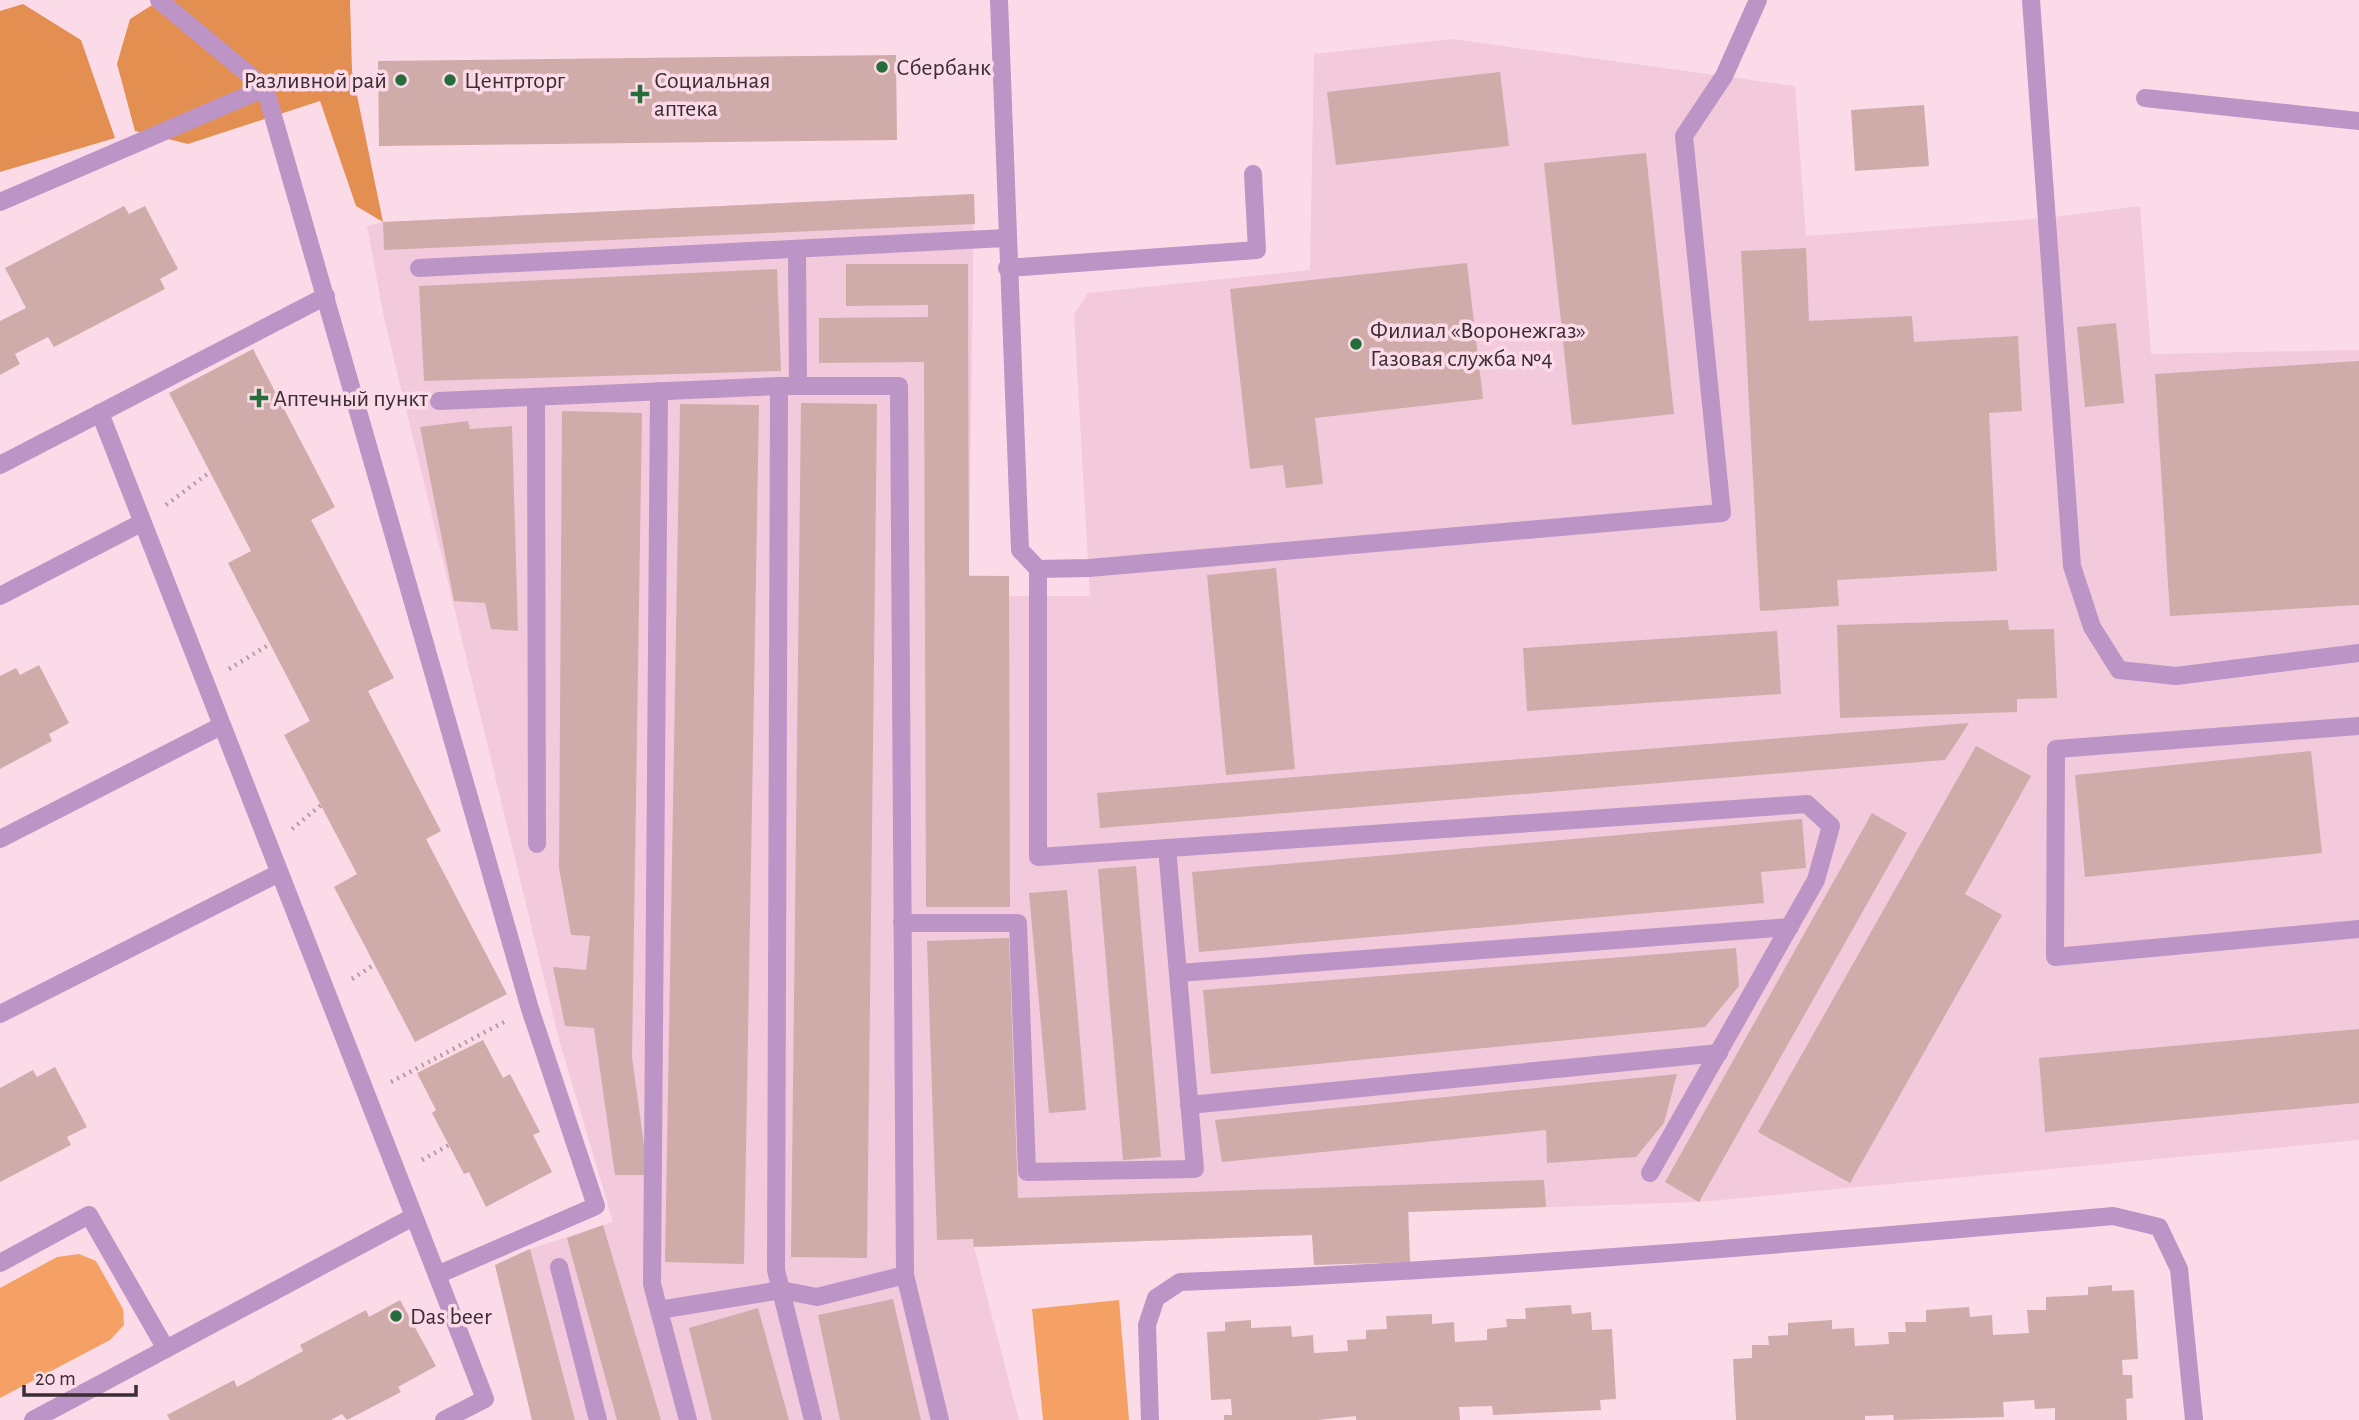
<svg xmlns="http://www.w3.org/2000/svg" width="2359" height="1420" viewBox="0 0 2359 1420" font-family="'Alegreya Sans',sans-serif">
<rect width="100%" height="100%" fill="#fcdbe8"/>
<path fill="#f2cadb" d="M1452,39L1795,86L1806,236L2046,218L2140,206L2151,354L2359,350V1140L1699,1202L1409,1212L1410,1262L1314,1265L1312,1235L974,1247L1019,1420H532L495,1265L530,1249L613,1222L558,1036L384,318L367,226L383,222L974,194L969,575L1009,576V596H1090L1074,315L1088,293L1310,270L1314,54Z"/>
<g fill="#f5a166">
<path d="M79,1254L96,1261L123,1309L124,1325L110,1340L0,1398V1288L57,1257Z"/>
<path d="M1119,1300L1129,1420H1043L1032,1309Z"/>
</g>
<g fill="#e48f52">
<path d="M160,0H350L352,71L383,222L356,206L320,101L188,144L135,131L117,64L130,19Z"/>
<path d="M23,4L81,40L115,138L0,172V11Z"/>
</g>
<g fill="#cfaca9">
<path d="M896,55L897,140L379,146L378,61Z"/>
<path d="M1500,72L1509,146L1336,165L1327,92Z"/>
<path d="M1924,105L1929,166L1855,171L1851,110Z"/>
<path d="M1646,153L1674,414L1572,425L1544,163Z"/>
<path d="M974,194L975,224L384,250L383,222Z"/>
<path d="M124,206L129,214L145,206L178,269L160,279L165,289L54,347L48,337L15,354L20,364L0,375V321L26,308L5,268Z"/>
<path d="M1806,248L1809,321L1912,316L1914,342L2018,336L2022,411L1989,413L1997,571L1837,580L1839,606L1760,611L1741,251Z"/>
<path d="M1467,263L1483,399L1315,418L1323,484L1286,488L1283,465L1250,469L1230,289Z"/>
<path d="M846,264H968L969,576H1009L1010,907H926L924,362L819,363V318L928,317V305L846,306Z"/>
<path d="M777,269L781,371L424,381L419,286Z"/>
<path d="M2116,323L2124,403L2085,407L2077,327Z"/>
<path d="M253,349L335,507L311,520L394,678L368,691L441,831L426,839L507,994L415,1042L334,887L357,874L284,735L310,721L228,563L251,551L169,393Z"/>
<path d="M2359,361V605L2170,616L2155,374Z"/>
<path d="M801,403L877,404L867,1258L791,1257Z"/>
<path d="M680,404L759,405L744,1264L665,1262Z"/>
<path d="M562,411L642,413L632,1057L648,1175H615L594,1028L565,1026L553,967L586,970L590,936L571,935L559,868Z"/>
<path d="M468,421L470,429L512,426L518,631L491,629L485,603L454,601L420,427Z"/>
<path d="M1276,568L1295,769L1226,775L1207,575Z"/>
<path d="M2008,620L2009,630L2054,629L2057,698L2017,699V712L1840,718L1837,625Z"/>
<path d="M1777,631L1781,694L1527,711L1523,648Z"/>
<path d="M39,665L69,723L49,734L52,741L0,769V676L16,668L20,675Z"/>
<path d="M1969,723L1945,760L1100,828L1097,793Z"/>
<path d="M1976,746L2031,776L1965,894L2002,915L1850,1183L1758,1132Z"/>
<path d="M2311,751L2322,853L2085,877L2075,775Z"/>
<path d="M1872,813L1907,833L1699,1202L1665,1182Z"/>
<path d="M1802,819L1806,868L1761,872L1764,903L1199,952L1192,872Z"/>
<path d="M1136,866L1161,1157L1123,1160L1098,869Z"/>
<path d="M1067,890L1086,1110L1049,1113L1029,893Z"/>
<path d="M1009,938L1018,1198L1544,1180L1546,1207L1408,1212L1410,1262L1314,1265L1312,1235L974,1247L973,1239L937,1240L927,941Z"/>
<path d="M1736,948L1739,986L1705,1027L1211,1074L1203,990Z"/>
<path d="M2359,1029V1103L2045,1132L2039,1058Z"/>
<path d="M483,1040L503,1078L510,1074L540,1132L533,1135L552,1172L486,1207L469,1172L464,1174L432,1113L436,1110L417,1073Z"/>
<path d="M55,1067L87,1127L67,1137L71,1145L0,1182V1088L33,1070L37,1077Z"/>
<path d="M1677,1074L1664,1123L1636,1157L1547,1163L1546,1130L1222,1162L1215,1120Z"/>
<path d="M603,1225L661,1420H617L567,1238Z"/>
<path d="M530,1249L575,1420H532L495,1265Z"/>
<path d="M2112,1285V1291L2134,1290L2138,1359L2122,1360L2123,1375H2132L2133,1398L2126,1399L2127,1420H2055V1408L2035,1409L2034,1400L2003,1402L2004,1417L1894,1420L1893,1415L1865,1416V1420H1736L1733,1359L1752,1358V1345H1769L1768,1336L1788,1335V1323L1832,1320V1329L1854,1328L1855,1346L1889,1344L1888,1332H1906L1905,1322H1926V1310L1969,1307L1970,1317L1992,1315L1993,1335L2029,1333L2027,1310H2046V1297L2088,1295V1287Z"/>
<path d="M893,1299L921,1420H840L818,1315Z"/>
<path d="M400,1300L436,1366L398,1387L401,1392L347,1420L342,1414L331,1420H170L167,1415L234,1380L237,1387L303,1351L300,1345L366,1310L369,1317Z"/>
<path d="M1571,1305L1572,1314L1591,1312L1592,1330L1612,1329L1616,1399L1600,1400L1601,1410L1493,1415L1492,1406L1459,1407L1460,1420H1356V1416L1318,1420H1224V1415H1232L1231,1399L1211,1400L1207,1332L1225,1331V1322L1251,1320V1328L1291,1326L1292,1337L1313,1335L1314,1353L1333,1352L1348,1351L1347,1340L1366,1339V1330L1387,1329L1386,1316L1432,1314V1324L1454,1322L1455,1342L1487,1340V1329L1507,1327L1506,1319H1526L1525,1308Z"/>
<path d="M758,1308L789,1420H712L689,1328Z"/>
</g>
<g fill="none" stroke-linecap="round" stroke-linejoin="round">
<g stroke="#b59ca6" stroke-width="4.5" stroke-dasharray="2 5" stroke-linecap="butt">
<path d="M166,505L210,472"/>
<path d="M229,669L270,644"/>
<path d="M292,829L321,805"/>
<path d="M352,979L375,964"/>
<path d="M391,1082L504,1022"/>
<path d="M422,1160L449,1145"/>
</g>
<g stroke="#bc94c6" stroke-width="18">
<path d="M999,0L1020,550L1038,569L1089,568L1722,513L1684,136L1724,76L1758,0"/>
<path d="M2031,0L2072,566L2092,627L2119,670L2176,676L2359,653"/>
<path d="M2145,98L2359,121"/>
<path d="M0,202L265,88"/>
<path d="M797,249L798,385"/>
<path d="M419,268L1006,238"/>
<path d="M1007,268L1257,250L1253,174"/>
<path d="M779,386L776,1270L813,1420"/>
<path d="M659,391L652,1284L688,1420"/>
<path d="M536,397L537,844"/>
<path d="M439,401L779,386H899L905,1275L940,1420"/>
<path d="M100,413L437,1275L596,1206L530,1009L265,88L159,0"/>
<path d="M0,465L326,296"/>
<path d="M1038,569V857L1807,804L1831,826L1816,880L1650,1173"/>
<path d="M0,596L141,523"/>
<path d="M2359,726L2056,749L2055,957L2359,929"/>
<path d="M0,839L221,726"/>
<path d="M902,923H1018L1027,1172L1195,1169L1167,848"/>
<path d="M1178,973L1790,927"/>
<path d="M0,1014L279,873"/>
<path d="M1189,1105L1719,1053"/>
<path d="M0,1263L89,1215L166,1349"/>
<path d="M559,1267L598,1420"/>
<path d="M437,1275L485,1399L444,1420"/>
<path d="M659,1310L781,1290L817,1297L905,1275"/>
<path d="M33,1420L413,1217"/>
<path d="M1150,1420L1147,1325L1156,1298L1180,1282C1492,1270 1802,1243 2113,1216L2159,1227L2179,1269L2194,1420"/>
</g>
</g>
<g fill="#256e3b" stroke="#fcdbe8" stroke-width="2.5">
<circle cx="882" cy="67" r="7"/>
<circle cx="401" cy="80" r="7"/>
<circle cx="450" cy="80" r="7"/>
<path d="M636.5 83.5h7v7h7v7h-7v7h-7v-7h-7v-7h7z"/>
<circle cx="1356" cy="344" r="7"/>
<path d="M255.5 387.5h7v7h7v7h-7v7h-7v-7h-7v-7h7z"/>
<circle cx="396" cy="1316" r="7"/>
</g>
<g text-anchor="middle" stroke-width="7" stroke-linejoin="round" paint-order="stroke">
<g font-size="24" fill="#3a2d33" stroke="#fcdbe8" text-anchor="start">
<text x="896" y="75">Сбербанк</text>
<text x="387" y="88" text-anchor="end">Разливной рай</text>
<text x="464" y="88">Центрторг</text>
<text x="654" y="88">Социальная<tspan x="654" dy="28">аптека</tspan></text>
<text x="1370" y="338">Филиал «Воронежгаз»<tspan x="1370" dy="28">Газовая служба №4</tspan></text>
<text x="273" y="406">Аптечный пункт</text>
<text x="410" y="1324">Das beer</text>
</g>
</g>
<path d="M24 1385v10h112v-10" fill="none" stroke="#3a2d33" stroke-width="3.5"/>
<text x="35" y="1385" font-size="21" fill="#3a2d33" stroke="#fcdbe8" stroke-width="5" paint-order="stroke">20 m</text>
</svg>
